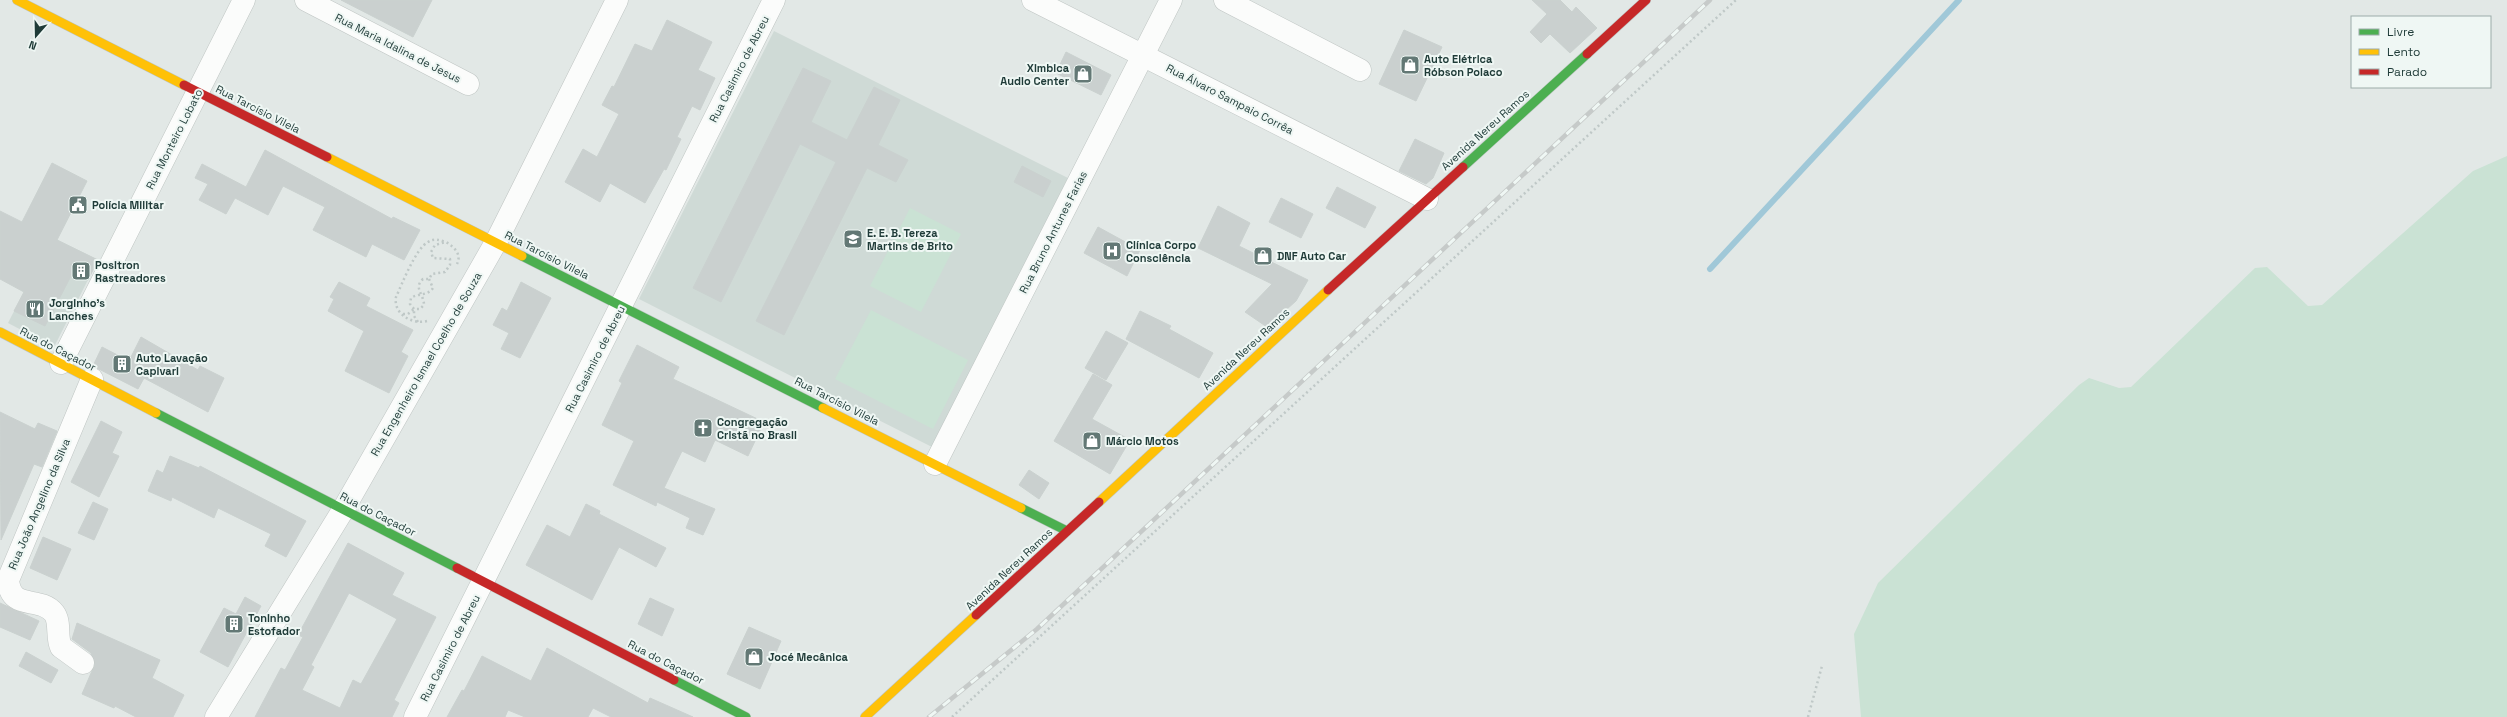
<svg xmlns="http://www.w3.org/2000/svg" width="2507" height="717" viewBox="0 0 2507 717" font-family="'Space Grotesk',sans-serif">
<rect width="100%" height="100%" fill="#e2e8e6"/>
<g fill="#cfdad6">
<path d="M774,31L1068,178L932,447L639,299Z"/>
<path d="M52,237L98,260L54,347L8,323Z"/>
</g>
<g fill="#cae2d4">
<path d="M2507,156V717H1861L1854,634L1878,583L2079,385L2089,378L2119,388L2131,387L2255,268L2267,267L2308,306L2322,305L2473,171Z"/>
<path d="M910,208L961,234L921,312L870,286Z"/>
<path d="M871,310L968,360L933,429L835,379Z"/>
</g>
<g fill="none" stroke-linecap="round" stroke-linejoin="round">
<path stroke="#a0c8d8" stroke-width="6" d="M1710,269L1959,0"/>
</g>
<g fill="#cad0cf" stroke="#cad1cf" fill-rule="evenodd">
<path d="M341,0H432L413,37Z"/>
<path d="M1532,0H1560L1572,12L1576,7L1597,28L1570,53L1550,34L1541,43L1530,32L1547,14Z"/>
<path d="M667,20L712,42L698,70L715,78L700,110L692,106L677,137L681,139L666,170L664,169L645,203L610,183L600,202L565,182L583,149L597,157L619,114L602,105L612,86L614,87L635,44L652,51Z"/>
<path d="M1404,30L1442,47L1416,101L1379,84Z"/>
<path d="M1066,52L1111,75L1101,95L1056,73Z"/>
<path d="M803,68L831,81L811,122L847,140L874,87L900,100L878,145L908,160L896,182L867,168L784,335L756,321L836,162L800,144L721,302L693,288Z"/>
<path d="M1415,139L1444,153L1433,178L1426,184L1399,171Z"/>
<path d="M265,150L392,219L393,217L420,230L404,260L372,244L366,257L313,230L325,207L283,186L268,215L235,198L226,214L199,200L208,184L195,178L202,164L246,187Z"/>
<path d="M52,163L87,181L57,240L98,260L88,280L73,272L45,326L14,311L24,292L0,279V211L22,222Z"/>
<path d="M1022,166L1051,181L1043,197L1014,182Z"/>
<path d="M1337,187L1376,207L1365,228L1326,208Z"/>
<path d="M1281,198L1313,214L1301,238L1269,222Z"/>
<path d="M1218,206L1250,223L1239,246L1308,280L1296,301L1267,327L1245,312L1272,284L1198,248Z"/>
<path d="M1098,227L1140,250L1127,276L1084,253Z"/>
<path d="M339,282L370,298L366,306L413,330L401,352L408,356L389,393L345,371L364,331L328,311L334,299L330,297Z"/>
<path d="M521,282L551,298L520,358L501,349L509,333L493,325L502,308L507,311Z"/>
<path d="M1140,311L1171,326L1169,329L1213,353L1199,378L1126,339Z"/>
<path d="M1106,331L1128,343L1106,380L1085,368Z"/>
<path d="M141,337L198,370L200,366L224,378L208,412L144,378L138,389L93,366L102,347L129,361Z"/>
<path d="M637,345L679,367L673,379L764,422L748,456L715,440L705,462L682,451L664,488L715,509L703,535L686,528L690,518L657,502L656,506L613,485L634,441L602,425L622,383L619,381Z"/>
<path d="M1093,374L1112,385L1092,419L1130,440L1110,474L1054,441Z"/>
<path d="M0,412L35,429L38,423L57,431L42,467L34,464L1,540Z"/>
<path d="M101,421L122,432L112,453L119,456L99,497L71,482Z"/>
<path d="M170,456L199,468L200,466L306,521L286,557L265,546L271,534L218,508L214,518L172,497L171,501L148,491L157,470L163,473Z"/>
<path d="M1029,470L1049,483L1039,499L1019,485Z"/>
<path d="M93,502L108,509L94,540L78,533Z"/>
<path d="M586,504L600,511L599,514L666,548L656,567L619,547L592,600L526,565L547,525L570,537Z"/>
<path d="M43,537L71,549L57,580L30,568Z"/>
<path d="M348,543L404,573L392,595L436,617L394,700L399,703L392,717H255L281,668L285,670L303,637L298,635ZM349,593L397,619L361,684L353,680L340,708L302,690L314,667L311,665Z"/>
<path d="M245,597L261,606L228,667L200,652L224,608L236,614Z"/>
<path d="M650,598L674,609L662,636L638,624Z"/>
<path d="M0,603L39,621L30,640L0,627Z"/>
<path d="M77,623L160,660L152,678L184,695L173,717H136L115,706L114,708L82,694L95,664L91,653L72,639Z"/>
<path d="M749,627L781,641L760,689L727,674Z"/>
<path d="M547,648L648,703L650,698L693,717H611L593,708L588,717H525L508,710L505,717H447L462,690L464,691L482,656L531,681Z"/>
<path d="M26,652L58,670L51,683L19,666Z"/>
</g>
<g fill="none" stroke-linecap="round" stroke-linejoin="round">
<g stroke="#bfc5c3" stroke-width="23">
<g id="street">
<path d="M306,0L468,84"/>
<path d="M1033,0L1427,199"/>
<path d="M1225,0L1360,70"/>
<path d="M61,363L244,0"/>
<path d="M935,464L1171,0"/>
<path d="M83,663L61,647C56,637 61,622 54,613C39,595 11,612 8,580L92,379"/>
<path d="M216,717L343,510L496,242L617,0"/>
<path d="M415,717L774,0"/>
</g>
</g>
<g stroke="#bdc6c3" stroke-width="10">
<g id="fast">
<path d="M1463,167L1587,54"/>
<path d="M522,256L823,408"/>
<path d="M156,413L457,568"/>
<path d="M1021,508L1067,531"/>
<path d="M674,680L746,717"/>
</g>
</g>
<g stroke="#bdc6c3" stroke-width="10">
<g id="slow">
<path d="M17,0L184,85"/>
<path d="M327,157L522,256"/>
<path d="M0,332L156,413"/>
<path d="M823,408L1021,508"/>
<path d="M1099,502L1328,290"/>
<path d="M865,717L976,615"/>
</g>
</g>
<g stroke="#bdc6c3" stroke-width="10">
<g id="jam">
<path d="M1587,54L1646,0"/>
<path d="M184,85L327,157"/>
<path d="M1328,290L1463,167"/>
<path d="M457,568L674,680"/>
<path d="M976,615L1099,502"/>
</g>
</g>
<g stroke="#bfc8c7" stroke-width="2.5" stroke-dasharray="2 3" stroke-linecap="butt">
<path d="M429,279L433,288C428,296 418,293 411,298L410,304L414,309H420L424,305C424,294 413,288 423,279H429L432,274L445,272L450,265V259L433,258L431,252L435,245L446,242C454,247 462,254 457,264"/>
<path d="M403,314H408L414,309V316L418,322"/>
<path d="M427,321C411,325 393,313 396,297C402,284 416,248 428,242C434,238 439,240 446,242"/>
<path d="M952,717L1736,0"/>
<path d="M1808,717L1822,666"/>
</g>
<use href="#street" stroke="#fbfcfb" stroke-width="22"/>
<use href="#fast" stroke="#4caf50" stroke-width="9"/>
<use href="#slow" stroke="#ffc107" stroke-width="9"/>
<use href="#jam" stroke="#c62828" stroke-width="9"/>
<g stroke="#c6cac9" stroke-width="4.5">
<path id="rail" d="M929,717L1037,629L1710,0"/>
</g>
<use href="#rail" stroke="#eff7f4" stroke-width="3" stroke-dasharray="9" stroke-linecap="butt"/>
</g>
<defs>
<g id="shop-square" transform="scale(1)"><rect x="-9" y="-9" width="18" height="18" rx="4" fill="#637875" stroke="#eff7f4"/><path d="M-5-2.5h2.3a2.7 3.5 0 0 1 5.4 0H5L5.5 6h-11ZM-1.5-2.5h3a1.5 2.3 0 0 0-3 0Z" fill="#fff"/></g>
<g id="civic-square" transform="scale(1)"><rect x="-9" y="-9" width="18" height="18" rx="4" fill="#637875" stroke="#eff7f4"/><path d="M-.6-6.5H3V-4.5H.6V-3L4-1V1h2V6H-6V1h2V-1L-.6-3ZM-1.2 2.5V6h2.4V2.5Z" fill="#fff"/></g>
<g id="school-square" transform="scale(1)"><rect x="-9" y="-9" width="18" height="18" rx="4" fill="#637875" stroke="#eff7f4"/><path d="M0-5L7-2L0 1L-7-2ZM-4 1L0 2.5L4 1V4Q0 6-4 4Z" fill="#fff"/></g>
<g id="hospital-square" transform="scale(1)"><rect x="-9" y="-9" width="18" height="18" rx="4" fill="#637875" stroke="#eff7f4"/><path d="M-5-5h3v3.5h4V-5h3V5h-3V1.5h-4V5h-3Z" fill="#fff"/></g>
<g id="building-square" transform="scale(1)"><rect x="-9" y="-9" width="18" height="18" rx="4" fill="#637875" stroke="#eff7f4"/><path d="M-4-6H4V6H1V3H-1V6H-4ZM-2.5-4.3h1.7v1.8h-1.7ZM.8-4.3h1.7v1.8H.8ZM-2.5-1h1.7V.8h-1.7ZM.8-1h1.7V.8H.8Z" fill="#fff"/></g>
<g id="restaurant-square" transform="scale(1)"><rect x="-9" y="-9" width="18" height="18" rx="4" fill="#637875" stroke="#eff7f4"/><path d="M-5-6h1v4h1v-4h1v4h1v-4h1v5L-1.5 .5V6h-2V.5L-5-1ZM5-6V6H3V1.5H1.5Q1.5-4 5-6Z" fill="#fff"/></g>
<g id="church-square" transform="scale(1)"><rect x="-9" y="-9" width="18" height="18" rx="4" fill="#637875" stroke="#eff7f4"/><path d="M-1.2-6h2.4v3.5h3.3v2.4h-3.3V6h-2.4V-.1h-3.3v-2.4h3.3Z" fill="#fff"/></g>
</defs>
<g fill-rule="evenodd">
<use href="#shop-square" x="1410" y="65"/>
<use href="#shop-square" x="1083" y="74"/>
<use href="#civic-square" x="78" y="205"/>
<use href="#school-square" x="853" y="239"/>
<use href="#hospital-square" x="1112" y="251"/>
<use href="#shop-square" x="1263" y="256"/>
<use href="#building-square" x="81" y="271"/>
<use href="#restaurant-square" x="35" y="309"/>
<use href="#building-square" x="122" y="364"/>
<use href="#church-square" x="703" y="428"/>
<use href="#shop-square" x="1092" y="441"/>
<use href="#building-square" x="234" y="624"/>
<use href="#shop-square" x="754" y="657"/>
</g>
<g text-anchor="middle" stroke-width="4" stroke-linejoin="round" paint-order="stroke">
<g font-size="11" fill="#1f3b38" stroke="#eff7f4">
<text transform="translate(398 48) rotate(27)" y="4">Rua Maria Idalina de Jesus</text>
<text transform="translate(739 69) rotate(-63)" y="4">Rua Casimiro de Abreu</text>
<text transform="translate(1230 99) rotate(27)" y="4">Rua Álvaro Sampaio Corrêa</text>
<text transform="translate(258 109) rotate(27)" y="4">Rua Tarcísio Vilela</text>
<text transform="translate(1485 130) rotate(-42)" y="4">Avenida Nereu Ramos</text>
<text transform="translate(174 139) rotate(-63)" y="4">Rua Monteiro Lobato</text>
<text transform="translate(1053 232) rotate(-63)" y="4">Rua Bruno Antunes Farias</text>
<text transform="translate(547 255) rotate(27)" y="4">Rua Tarcísio Vilela</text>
<text transform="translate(58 349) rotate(27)" y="4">Rua do Caçador</text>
<text transform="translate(1246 349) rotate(-43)" y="4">Avenida Nereu Ramos</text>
<text transform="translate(595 359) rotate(-63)" y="4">Rua Casimiro de Abreu</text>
<text transform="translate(426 364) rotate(-60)" y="4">Rua Engenheiro Ismael Coelho de Souza</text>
<text transform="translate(837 401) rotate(27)" y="4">Rua Tarcísio Vilela</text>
<text transform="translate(39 504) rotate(-67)" y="4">Rua João Angelino da Silva</text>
<text transform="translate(378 514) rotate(27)" y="4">Rua do Caçador</text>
<text transform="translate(1009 569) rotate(-43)" y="4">Avenida Nereu Ramos</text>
<text transform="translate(450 648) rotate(-63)" y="4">Rua Casimiro de Abreu</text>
<text transform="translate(666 662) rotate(27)" y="4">Rua do Caçador</text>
</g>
<g font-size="11" font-weight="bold" fill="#1f3b38" stroke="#eff7f4" text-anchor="start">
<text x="1424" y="63">Auto Elétrica<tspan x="1424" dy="13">Róbson Polaco</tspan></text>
<text x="1069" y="72" text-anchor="end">Ximbica<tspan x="1069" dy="13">Audio Center</tspan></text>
<text x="92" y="209">Polícia Militar</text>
<text x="867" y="237">E. E. B. Tereza<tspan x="867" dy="13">Martins de Brito</tspan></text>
<text x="1126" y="249">Clínica Corpo<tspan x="1126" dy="13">Consciência</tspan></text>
<text x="1277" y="260">DNF Auto Car</text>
<text x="95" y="269">Positron<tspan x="95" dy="13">Rastreadores</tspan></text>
<text x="49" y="307">Jorginho's<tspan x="49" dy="13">Lanches</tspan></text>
<text x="136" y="362">Auto Lavação<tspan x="136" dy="13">Capivari</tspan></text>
<text x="717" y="426">Congregação<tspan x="717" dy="13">Cristã no Brasil</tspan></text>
<text x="1106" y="445">Márcio Motos</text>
<text x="248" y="622">Toninho<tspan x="248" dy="13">Estofador</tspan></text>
<text x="768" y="661">Jocé Mecânica</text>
</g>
</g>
<rect x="2351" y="16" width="140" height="72" fill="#eff7f4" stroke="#9caca9"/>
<rect x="2359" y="29" width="20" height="6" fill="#4caf50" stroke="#9caca9"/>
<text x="2387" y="36" font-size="12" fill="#1f3b38">Livre</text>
<rect x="2359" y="49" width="20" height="6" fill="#ffc107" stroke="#9caca9"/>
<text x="2387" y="56" font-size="12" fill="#1f3b38">Lento</text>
<rect x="2359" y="69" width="20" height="6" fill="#c62828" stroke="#9caca9"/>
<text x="2387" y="76" font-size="12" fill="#1f3b38">Parado</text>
<g transform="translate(36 36) rotate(200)" stroke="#eff7f4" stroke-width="3" paint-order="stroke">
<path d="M0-3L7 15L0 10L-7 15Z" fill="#1f3b38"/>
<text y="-6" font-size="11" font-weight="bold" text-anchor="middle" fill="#1f3b38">N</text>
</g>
</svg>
